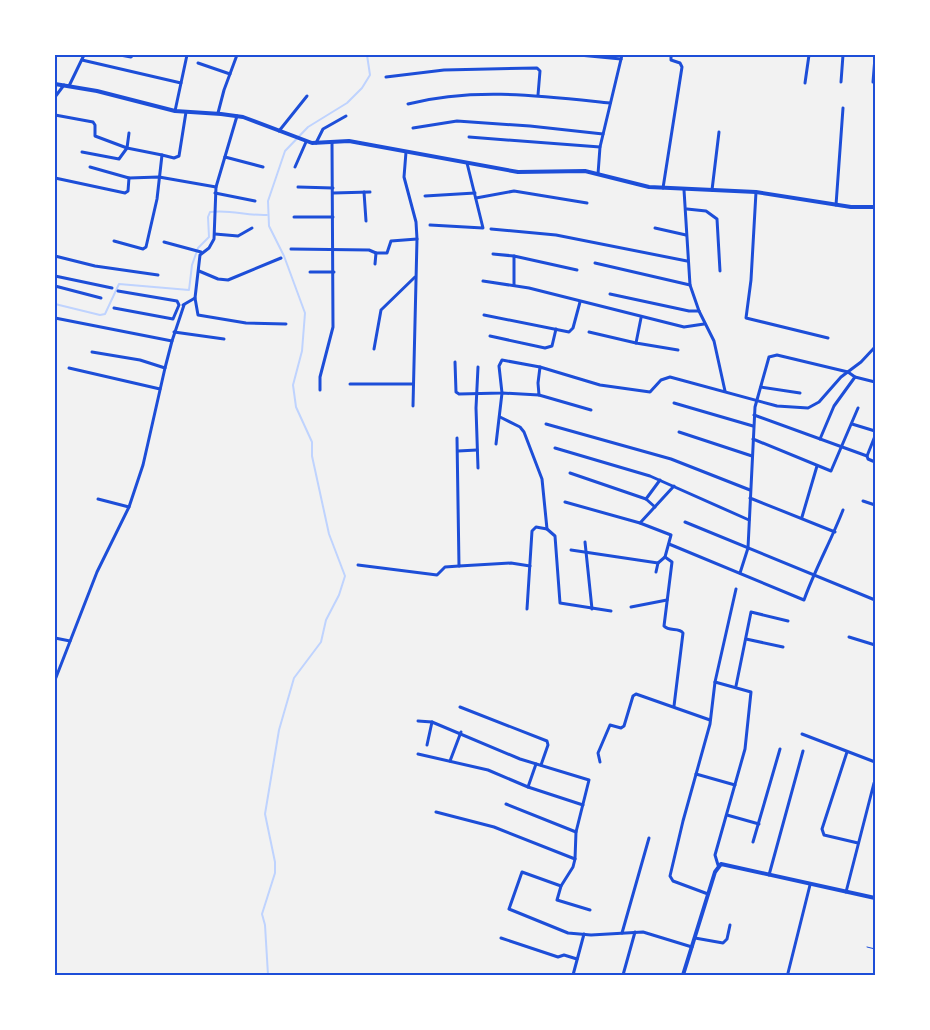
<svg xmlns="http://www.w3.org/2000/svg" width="930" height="1030" viewBox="0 0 930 1030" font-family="'Fira Sans',sans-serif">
<rect width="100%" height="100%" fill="#f2f2f2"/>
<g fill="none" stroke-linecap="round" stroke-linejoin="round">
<g stroke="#bfd3fe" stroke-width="2">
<path d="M55,304L100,315L105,314L119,284L189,290L192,265L198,248L209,237L208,217L210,212C230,209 247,216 267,215"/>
<path d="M268,975L265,925L262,914L275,873V862L265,814L279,730L294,678L321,642L326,620L339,595L345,576L329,534L312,456V442L296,407L293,385L302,351L305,313L284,256L269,226L268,201L285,151L308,127L347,103L362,88L370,75L367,55"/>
</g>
<path stroke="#1d4ed8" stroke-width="1" d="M867,947L875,949"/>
<g stroke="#1d4ed8" stroke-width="3">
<path d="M120,55L131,57L133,55"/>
<path d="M579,55L621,59"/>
<path d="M82,60L181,83"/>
<path d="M198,63L230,74"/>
<path d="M386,77L444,70L537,68L540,71L538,95"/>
<path d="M841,82L843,55"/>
<path d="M873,82L875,57"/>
<path d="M805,83L809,55"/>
<path d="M69,86L84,55"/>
<path d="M55,97L64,85"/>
<path d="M408,104C474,87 542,96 610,103"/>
<path d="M175,111L187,55"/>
<path d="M218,113L224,90L237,55"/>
<path d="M55,115L93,122L95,125V136L127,148L129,133"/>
<path d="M237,116L216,187L214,239L209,248L200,255L195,298L198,315L246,323L286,324"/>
<path d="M413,128L457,121L530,126L603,134"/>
<path d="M279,131L307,96"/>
<path d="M469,137L600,147"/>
<path d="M316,143L323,129L346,116"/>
<path d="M82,152L119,159L127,148L162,155"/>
<path d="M406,152L404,177L416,222L417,239L413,406"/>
<path d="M225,157L263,167"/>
<path d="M90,167L129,178L159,177L216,187"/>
<path d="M295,167L306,142"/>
<path d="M598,174L600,147L622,55"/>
<path d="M55,178L125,193L128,191L129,178"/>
<path d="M298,187L333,188"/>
<path d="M663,188L682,67L680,63L671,60V55"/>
<path d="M684,190L690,285L699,311L714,341L725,391"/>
<path d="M712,190L719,132"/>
<path d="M364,192L366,221"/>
<path d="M756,192L751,280L746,318L828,338"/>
<path d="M215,193L255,201"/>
<path d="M333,193L370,192"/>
<path d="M425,196L475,193"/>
<path d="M476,198L514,191L587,203"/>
<path d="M836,205L843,108"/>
<path d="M687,209L706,211L717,219L720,271"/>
<path d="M294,217H333"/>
<path d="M430,225L483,228L467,163"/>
<path d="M655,228L686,235"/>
<path d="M491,229L556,235L687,261"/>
<path d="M215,234L238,236L252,228"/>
<path d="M114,241L143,249L146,247L157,199L162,155L174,158L179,156L186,112"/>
<path d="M164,242L201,252"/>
<path d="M291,249L369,250L376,253"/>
<path d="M493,254L514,256"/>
<path d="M55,256L95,266L158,275"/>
<path d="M595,263L690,285"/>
<path d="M375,264L376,253H387L391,241L417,239"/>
<path d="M199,271L218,279L228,280L281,258"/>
<path d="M310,272H334"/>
<path d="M55,276L112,288"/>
<path d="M483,281L529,288L684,327L704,324"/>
<path d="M514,285V256L577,270"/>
<path d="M55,286L101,298"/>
<path d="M610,294L689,311H699"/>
<path d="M183,305L195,298"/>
<path d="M114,308L173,319L179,305L177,301L118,291"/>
<path d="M484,315L569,332L573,328L580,302"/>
<path d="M55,318L172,341L184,305"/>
<path d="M641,318L636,343L678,350"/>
<path d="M174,332L224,339"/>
<path d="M589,332L636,343"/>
<path d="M490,336L545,348L552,346L556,329"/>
<path d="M374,349L381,310L415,277"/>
<path d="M92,352L140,360L165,368L172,341"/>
<path d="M455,362L456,392L459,394L502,393L499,366L502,360L540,367"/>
<path d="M478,367L476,408L478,468"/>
<path d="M69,368L160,389"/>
<path d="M350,384H413"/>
<path d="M761,387L800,393"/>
<path d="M320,390V377L333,327L332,142"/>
<path d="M539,395L591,410"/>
<path d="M674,403L753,426"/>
<path d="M754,415L867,456L875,436"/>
<path d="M500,417L520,427L524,432L542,479L547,529"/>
<path d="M546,424L671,459L750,490"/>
<path d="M852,424L875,431"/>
<path d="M679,432L752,456"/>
<path d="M457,438L459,566L511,563L530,566"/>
<path d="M753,439L831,471L858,408"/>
<path d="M820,439L834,406L855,377"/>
<path d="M496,444L502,393L539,395L538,383L540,367L600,385L650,392L661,380L670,377L777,406L808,408L819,402L841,377L861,362L875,347"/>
<path d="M555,448L650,476L749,520"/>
<path d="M458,451L477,450"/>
<path d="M867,456L868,459L875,462"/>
<path d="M570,473L646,499L655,507"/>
<path d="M750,498L835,532"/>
<path d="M98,499L129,507"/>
<path d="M646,499L660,480"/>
<path d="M863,501L875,505"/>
<path d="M565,502L640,523L671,535L665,557L672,562L664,626C669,632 679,627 683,633L674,706"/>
<path d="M802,517L817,466"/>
<path d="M685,522L875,600"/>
<path d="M640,523L674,486"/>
<path d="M585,542L592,609"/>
<path d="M669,544L804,600C815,569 831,541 843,510"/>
<path d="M571,550L658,563L665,557"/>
<path d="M358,565L437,575L445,567L459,566"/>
<path d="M656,572L658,563"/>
<path d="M740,573L748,548L755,407L769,357L777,355L848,372L855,377L875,382"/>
<path d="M631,607L667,600"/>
<path d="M527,609L532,531L536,527L547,529L555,536L560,603L611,611"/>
<path d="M849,637L875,645"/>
<path d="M55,638L70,641"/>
<path d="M746,639L783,647"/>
<path d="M55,680L97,572L129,507L143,465L165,368"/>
<path d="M715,682L751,692L745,749L715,855L718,865"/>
<path d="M736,686L751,612L788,621"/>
<path d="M460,707L547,741L548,745L541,765"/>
<path d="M418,721L432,722L520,759L589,780L576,832L575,859L573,867L561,886L557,900L590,910"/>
<path d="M802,734L875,762"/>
<path d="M427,745L432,722"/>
<path d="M847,752L822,829L824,835L858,843"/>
<path d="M418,754L488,770L528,787L536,764"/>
<path d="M450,761L461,732"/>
<path d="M600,762L598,753L610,725L621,728L624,726L633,696L636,694L710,720"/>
<path d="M696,774L735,785"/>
<path d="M528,787L583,805"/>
<path d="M506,804L576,832"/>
<path d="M436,812L494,827L575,859"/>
<path d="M727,815L759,824"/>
<path d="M753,842L780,749"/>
<path d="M769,875L803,751"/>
<path d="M561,886L522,872L509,909L568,933L591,935L643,932L692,947"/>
<path d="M846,892L874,783"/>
<path d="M708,894L673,881L670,876L683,821L710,724L715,682L736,589"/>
<path d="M622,933L649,838"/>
<path d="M501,938L558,957L564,955L577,959"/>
<path d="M695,938L723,943L727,939L730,925"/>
<path d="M788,973L810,885"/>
<path d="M573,975L584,934"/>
<path d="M623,975L635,932"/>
</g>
<g stroke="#1d4ed8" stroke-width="4">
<path d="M55,84L97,91L175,111L221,114L243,117L312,143L349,141L518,172L585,171L649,187L756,192L851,207H875"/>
<path d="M683,975L715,872L721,864L875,898"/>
</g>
</g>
<rect width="930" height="1030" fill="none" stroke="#ffffff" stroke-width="112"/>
<rect x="56" y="56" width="818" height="918" fill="none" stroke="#1d4ed8" stroke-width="2"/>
</svg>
